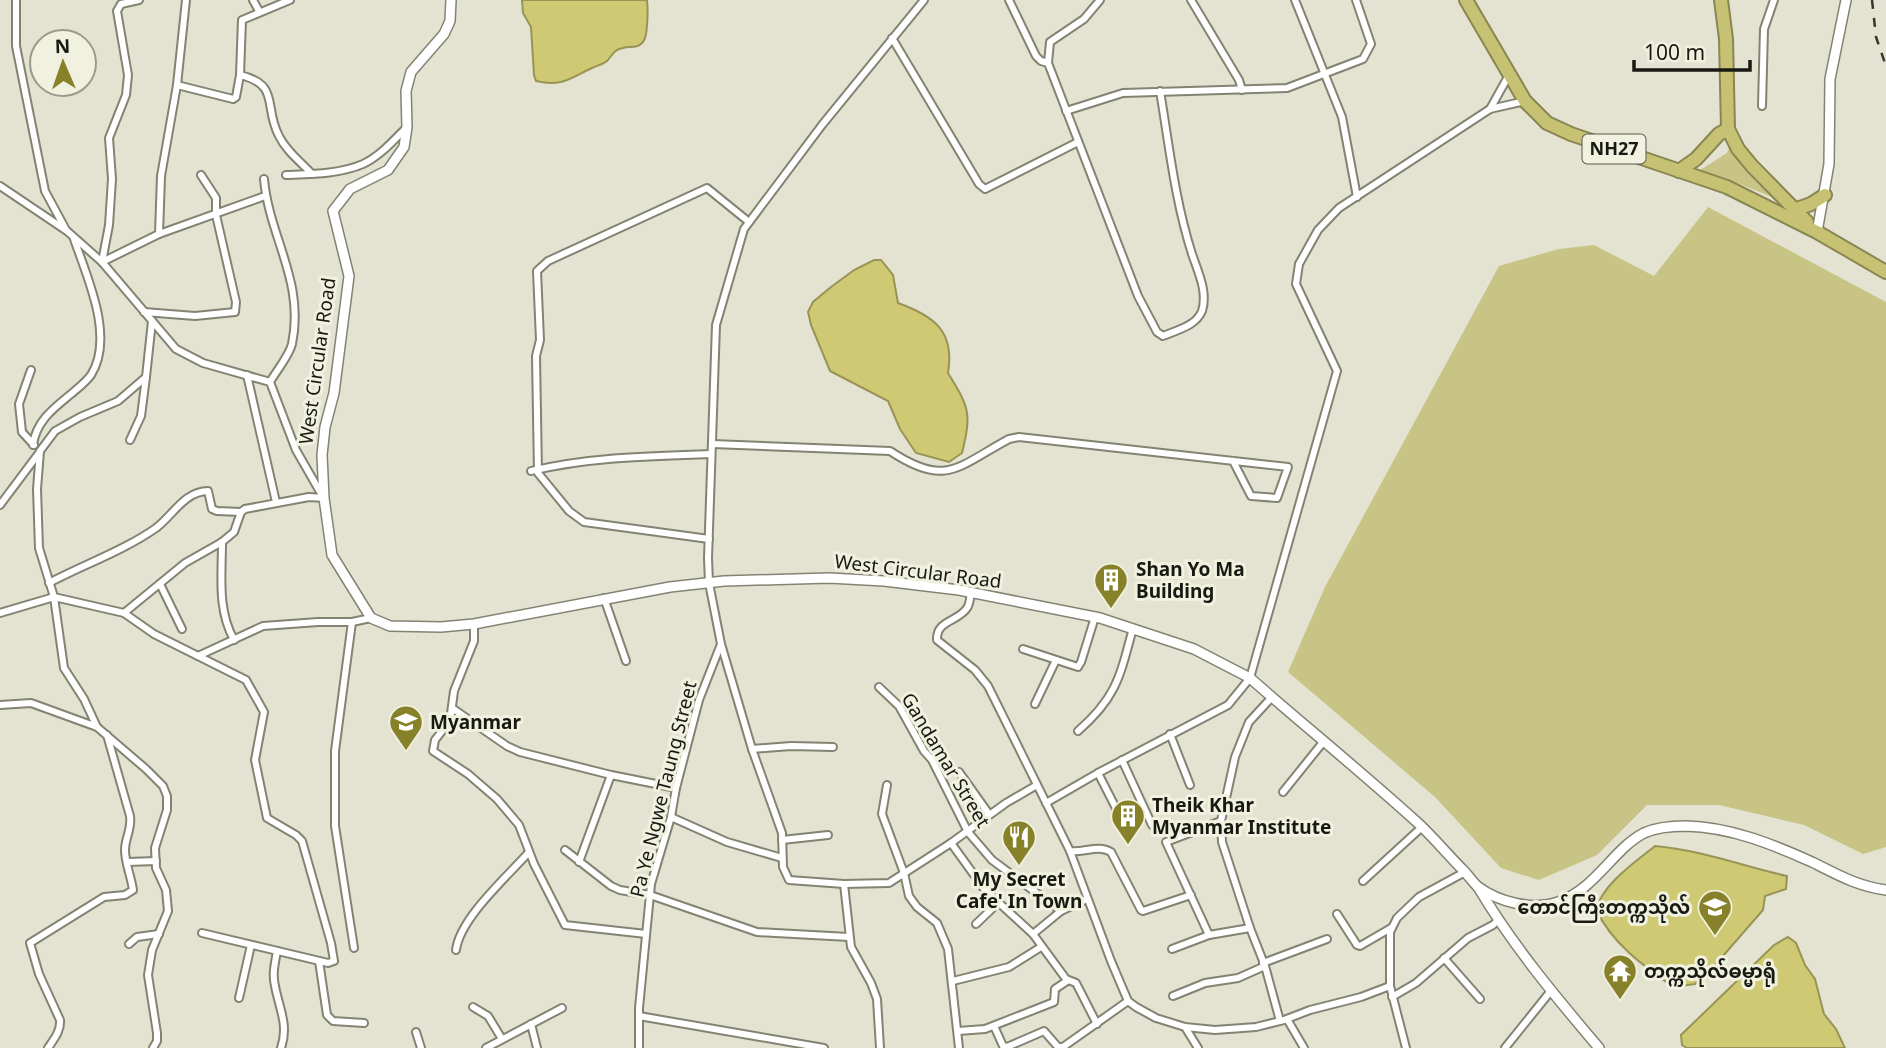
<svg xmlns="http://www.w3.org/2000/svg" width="1886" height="1048" viewBox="0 0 1886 1048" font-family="'Noto Sans','Noto Sans Myanmar',sans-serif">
<rect width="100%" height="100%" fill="#e4e3d2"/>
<g fill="#c7c486">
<path d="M1730,146L1772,197L1730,180L1697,172L1727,153Z"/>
<path d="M1708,207L1886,302V847L1863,854L1804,825L1719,805H1647L1597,855L1539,880L1501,868L1435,797L1288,672L1325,587L1499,266L1559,249L1594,245L1654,276Z"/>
</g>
<g fill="#cec972" stroke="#989456" stroke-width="2">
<path d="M522,0H647C648,8 648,37 643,42C637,49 630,46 623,48C614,49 612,56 607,61C604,64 596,66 592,68C570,78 563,87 536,81L534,75L531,27L523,13Z"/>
<path d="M874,260H881L893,275L898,303C934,316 955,331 948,373C969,407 972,413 962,453L949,462L916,453L900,429L888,401L830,371L811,325L808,312L813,302L831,287L854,270Z"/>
<path d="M1655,846C1700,850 1743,866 1787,876L1786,889L1765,896L1763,910L1716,964L1695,984L1673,987C1645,967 1611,943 1596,909C1604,883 1634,863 1655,846Z"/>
<path d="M1788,937L1796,943L1805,965L1815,979L1824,1014L1836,1029L1845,1048H1687L1682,1045L1681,1035L1774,945Z"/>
</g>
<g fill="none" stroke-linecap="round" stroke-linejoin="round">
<g stroke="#838373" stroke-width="10">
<g id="street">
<path d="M16,0V46L45,191L66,230"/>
<path d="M253,0L259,11"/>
<path d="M1009,0L1036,56L1041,61L1048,63L1138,296L1157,332L1163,336C1177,330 1196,326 1202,311C1208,292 1198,272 1192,254C1175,201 1169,145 1160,91"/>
<path d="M1191,0L1239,80L1242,90"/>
<path d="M1295,0L1342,117L1357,197"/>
<path d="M892,38L979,184L985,189L1078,142"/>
<path d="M1048,63L1050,42L1084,19L1100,0"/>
<path d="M240,75C281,85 263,106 279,136C286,151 301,162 312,174"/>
<path d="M177,85L233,99L236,97L240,75L242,20L290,0"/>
<path d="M1762,106L1764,29L1774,0"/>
<path d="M1490,109L1509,75"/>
<path d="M1066,111L1123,93L1287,88L1363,59L1371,44L1356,0"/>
<path d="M286,175C311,174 340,174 363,164C380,156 393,141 406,128"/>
<path d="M264,179C269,237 305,281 292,344C289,356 277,370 270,382"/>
<path d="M0,186L67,231L102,262L176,349L203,363L270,382L296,450L323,497"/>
<path d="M159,234L161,176L177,85L186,0"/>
<path d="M102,262L109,225L112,179L109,138L126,95L128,75L117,11L121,4L139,0"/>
<path d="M102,262L159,234L265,196"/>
<path d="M144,312L195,316L235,312L236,302L216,215V198L201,175"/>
<path d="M152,321L146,377L118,401L80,417L55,431L40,451L37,489L39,548L54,597L64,668L84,699L97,727L146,769L163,786L167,796V810L155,848L156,868L166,890L168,911L152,950L148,975L157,1033V1041L153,1048"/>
<path d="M31,370L19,404L22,432L34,445"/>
<path d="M247,375L276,502"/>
<path d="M130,440L141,416L146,377"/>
<path d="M712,444L890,451C946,488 957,467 1009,439L1019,437L1288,467L1277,498L1251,496L1233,461"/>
<path d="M33,445C36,421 54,408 71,394C77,389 86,382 91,375C115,337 87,277 74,239"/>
<path d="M531,471C590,457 651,456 711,454"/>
<path d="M0,505L39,453"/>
<path d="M709,539L584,522L569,511L538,473L536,356L540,340L537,271L548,261L707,188L749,222"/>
<path d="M222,542C222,576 217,609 234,640"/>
<path d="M49,583C85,564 123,551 156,528C173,515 185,491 208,491L212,509L217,511L241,512"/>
<path d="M160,584L182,629"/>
<path d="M971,592C970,598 970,604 967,608C958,622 936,620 937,640L975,670L988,686L1070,851L1111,961L1128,1001L1136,1007L1156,1018L1185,1027L1215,1030L1256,1027L1284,1020L1310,1010L1361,997L1390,986"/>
<path d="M604,598L626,661"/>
<path d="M0,613L54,597L124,613L154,634L246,680L264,712L255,760L267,818L296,835L302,841L331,943L334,961L328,963L202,933"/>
<path d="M124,613L185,563L222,542L234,532L241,512L245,509L309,497L324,498"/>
<path d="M352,622L335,751V826L354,948"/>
<path d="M474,624V641L454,691L450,721L435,740L433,751L468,774L497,799L519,825L534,864L565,925L646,934"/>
<path d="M721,644L752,749L782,833L783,867L789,880L844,884L889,883L951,843L1006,803L1037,785"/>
<path d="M1023,649L1078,667L1081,662L1095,617"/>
<path d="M198,656L263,626L318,622H352L371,618"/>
<path d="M879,687L899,706L924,751L932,760L968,832L992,860L1061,911L1087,899"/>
<path d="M1272,697L1249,722L1235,757L1221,821L1222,842L1250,928L1265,966L1280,1021"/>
<path d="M1035,704L1056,660"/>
<path d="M0,705L31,703L97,727"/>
<path d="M452,708L507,746L520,752L611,775L676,788"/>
<path d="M1078,731C1117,697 1120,676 1133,628"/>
<path d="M1170,734L1190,785"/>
<path d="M752,749L791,746L833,747"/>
<path d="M1122,760L1152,825"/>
<path d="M959,772L989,814"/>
<path d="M1098,773L1122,820"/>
<path d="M887,785L882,814L904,873L909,896L917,907L937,923L948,949L959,1048"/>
<path d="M1283,792L1324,741"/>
<path d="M1046,803L1098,773L1228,705L1250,678L1337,371L1296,284L1299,264L1318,230L1339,208L1490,109L1525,101"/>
<path d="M671,817L727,842L782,858"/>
<path d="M782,840L828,835"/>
<path d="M951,843L985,890L1033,934L1066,979L1076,983L1097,1024"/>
<path d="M565,850L611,886L620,890L650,895L757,932L849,937"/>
<path d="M1070,851C1084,853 1098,844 1111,852L1141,910L1143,911L1191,895"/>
<path d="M127,862L156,861"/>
<path d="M579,862L611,775"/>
<path d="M1363,881L1422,827"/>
<path d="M844,884L851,947L871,983L877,999L880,1048"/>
<path d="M1337,914L1357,945L1360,946L1391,928"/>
<path d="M976,924L999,902"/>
<path d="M1033,934L1061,911"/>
<path d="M1209,935L1166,842L1221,821"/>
<path d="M129,944L137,937L159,934"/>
<path d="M1172,949L1209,935L1250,928"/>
<path d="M456,950C460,918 507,877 529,852"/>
<path d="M277,951C275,963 272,974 275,986C279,1008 289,1025 281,1048"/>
<path d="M1444,958L1480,999"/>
<path d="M319,961L327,1015L333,1021L364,1023"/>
<path d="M1263,963L1327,939"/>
<path d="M953,981L1009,967L1041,947"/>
<path d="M1173,996L1205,983L1238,978L1265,966"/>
<path d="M1392,997L1416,983L1468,938L1493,925L1498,920"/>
<path d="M239,998L251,945"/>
<path d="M473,1007L488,1016L502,1039"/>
<path d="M639,1016L824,1048"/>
<path d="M1287,1019L1304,1048"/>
<path d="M531,1024L537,1048"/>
<path d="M994,1026L1003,1046L1007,1047L1044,1031L1058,1047H1063L1128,1001"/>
<path d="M1185,1027L1198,1048"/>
<path d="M958,1031L985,1029L1054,1002L1055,989L1067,981"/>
<path d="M416,1032L421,1048"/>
<path d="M48,1048C54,1039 61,1031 60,1020L39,974L30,943L104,897L125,895L133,890C131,876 125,863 125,850C125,838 132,829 130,816L107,735"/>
<path d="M486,1048L562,1008"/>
<path d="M639,1048V1008L651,884L671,817L676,788L699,700L721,644L709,583L708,558L716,325L744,229L822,125L924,0"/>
<path d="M1406,1048L1390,986V932L1397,918L1419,897L1465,872"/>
<path d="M1505,1048L1550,992"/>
</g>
</g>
<g stroke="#838373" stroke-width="12">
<g id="secondary">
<path d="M451,0L450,21L444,34L411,72L406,91L407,127L404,147L388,170L350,189L333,211L349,276L334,393L325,427L322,455L324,498L332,555L371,618L390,626L441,627L474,624L670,587L724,581L829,578L884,581L959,590L1100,618L1194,649L1250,678C1306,727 1364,774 1419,824C1434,838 1448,855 1463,870C1468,875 1472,881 1477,886C1498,902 1533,911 1558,902C1596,889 1613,849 1644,833C1657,827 1672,826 1686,826C1730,827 1772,844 1812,862C1838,875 1857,886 1886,890"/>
<path d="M1817,232L1829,164L1830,79L1846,0"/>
<path d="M1478,887C1513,946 1555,996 1599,1048"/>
</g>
</g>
<g stroke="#8a8652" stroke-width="16">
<g id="highway">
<path d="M1466,0L1525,101L1547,123L1571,134L1727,187L1817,232L1886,272"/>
<path d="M1721,0L1726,39L1728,129L1738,149L1752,166L1807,222"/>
<path d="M1679,171L1696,159L1719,134L1728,129"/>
<path d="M1794,210L1811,204L1825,195"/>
</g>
</g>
<use href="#street" stroke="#fff" stroke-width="6"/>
<use href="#secondary" stroke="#fff" stroke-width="9"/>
<use href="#highway" stroke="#c7c174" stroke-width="12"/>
<path stroke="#36362e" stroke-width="2.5" stroke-dasharray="9 9" stroke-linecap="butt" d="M1872,0L1876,37L1886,66"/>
</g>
<defs>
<g id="building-pin" transform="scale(1.75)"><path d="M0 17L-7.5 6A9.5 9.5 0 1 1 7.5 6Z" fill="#878129" stroke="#f1f1df"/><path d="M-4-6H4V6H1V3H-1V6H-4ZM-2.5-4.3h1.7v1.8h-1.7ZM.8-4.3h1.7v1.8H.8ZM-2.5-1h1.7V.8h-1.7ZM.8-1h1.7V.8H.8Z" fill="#fff"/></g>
<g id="school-pin" transform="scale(1.75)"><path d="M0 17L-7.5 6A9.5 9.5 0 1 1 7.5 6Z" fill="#878129" stroke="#f1f1df"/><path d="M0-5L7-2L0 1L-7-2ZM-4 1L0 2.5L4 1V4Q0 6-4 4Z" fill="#fff"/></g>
<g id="restaurant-pin" transform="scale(1.75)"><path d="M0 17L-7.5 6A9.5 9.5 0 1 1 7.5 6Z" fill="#878129" stroke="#f1f1df"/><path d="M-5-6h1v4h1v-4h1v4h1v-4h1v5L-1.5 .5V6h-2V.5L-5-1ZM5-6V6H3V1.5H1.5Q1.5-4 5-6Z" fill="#fff"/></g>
<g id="university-pin" transform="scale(1.75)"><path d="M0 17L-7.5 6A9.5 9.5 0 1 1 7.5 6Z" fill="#878129" stroke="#f1f1df"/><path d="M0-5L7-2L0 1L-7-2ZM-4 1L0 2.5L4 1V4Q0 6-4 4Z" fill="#fff"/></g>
<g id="temple-pin" transform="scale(1.75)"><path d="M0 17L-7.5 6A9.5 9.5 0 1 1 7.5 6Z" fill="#878129" stroke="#f1f1df"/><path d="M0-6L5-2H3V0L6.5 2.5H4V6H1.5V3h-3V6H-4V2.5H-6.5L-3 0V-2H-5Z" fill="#fff"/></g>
</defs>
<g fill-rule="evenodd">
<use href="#building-pin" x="1111" y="580"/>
<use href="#school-pin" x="406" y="722"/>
<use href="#building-pin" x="1128" y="816"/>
<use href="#restaurant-pin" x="1019" y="837"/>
<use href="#university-pin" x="1715" y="907"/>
<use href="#temple-pin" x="1620" y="971"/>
</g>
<g text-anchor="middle" stroke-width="6" stroke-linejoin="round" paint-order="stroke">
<rect fill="#f1f1df" stroke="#5a5a50" stroke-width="2" x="1582.5" y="134.5" width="63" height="29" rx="5"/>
<g font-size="18" font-weight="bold" fill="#191913">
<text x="1614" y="155">NH27</text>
</g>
<g font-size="19" fill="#191913" stroke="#f1f1df">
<text transform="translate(317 361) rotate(-82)" y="7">West Circular Road</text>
<text transform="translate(918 571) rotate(7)" y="7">West Circular Road</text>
<text transform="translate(946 760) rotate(59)" y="7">Gandamar Street</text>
<text transform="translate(663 789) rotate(-76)" y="7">Pa Ye Ngwe Taung Street</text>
</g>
<g font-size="19" font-weight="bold" fill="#191913" stroke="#f1f1df" text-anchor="start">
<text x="1136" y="576">Shan Yo Ma<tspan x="1136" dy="22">Building</tspan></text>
<text x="430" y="729">Myanmar</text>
<text x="1152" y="812">Theik Khar<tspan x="1152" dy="22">Myanmar Institute</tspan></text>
<text x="1019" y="886" text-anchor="middle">My Secret<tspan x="1019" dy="22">Cafe' In Town</tspan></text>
<text x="1690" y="914" text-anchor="end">တောင်ကြီးတက္ကသိုလ်</text>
<text x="1644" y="978">တက္ကသိုလ်ဓမ္မာရုံ</text>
</g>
</g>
<g transform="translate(63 63) rotate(358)"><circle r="33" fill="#f1f1df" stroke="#9b9b8d" stroke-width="2"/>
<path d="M0-5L12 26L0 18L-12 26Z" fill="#878129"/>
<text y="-10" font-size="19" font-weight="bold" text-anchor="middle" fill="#191913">N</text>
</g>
<path d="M1634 60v10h116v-10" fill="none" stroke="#191913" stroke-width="3.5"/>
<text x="1644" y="60" font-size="21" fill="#191913" stroke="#f1f1df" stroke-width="5" paint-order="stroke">100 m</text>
</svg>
